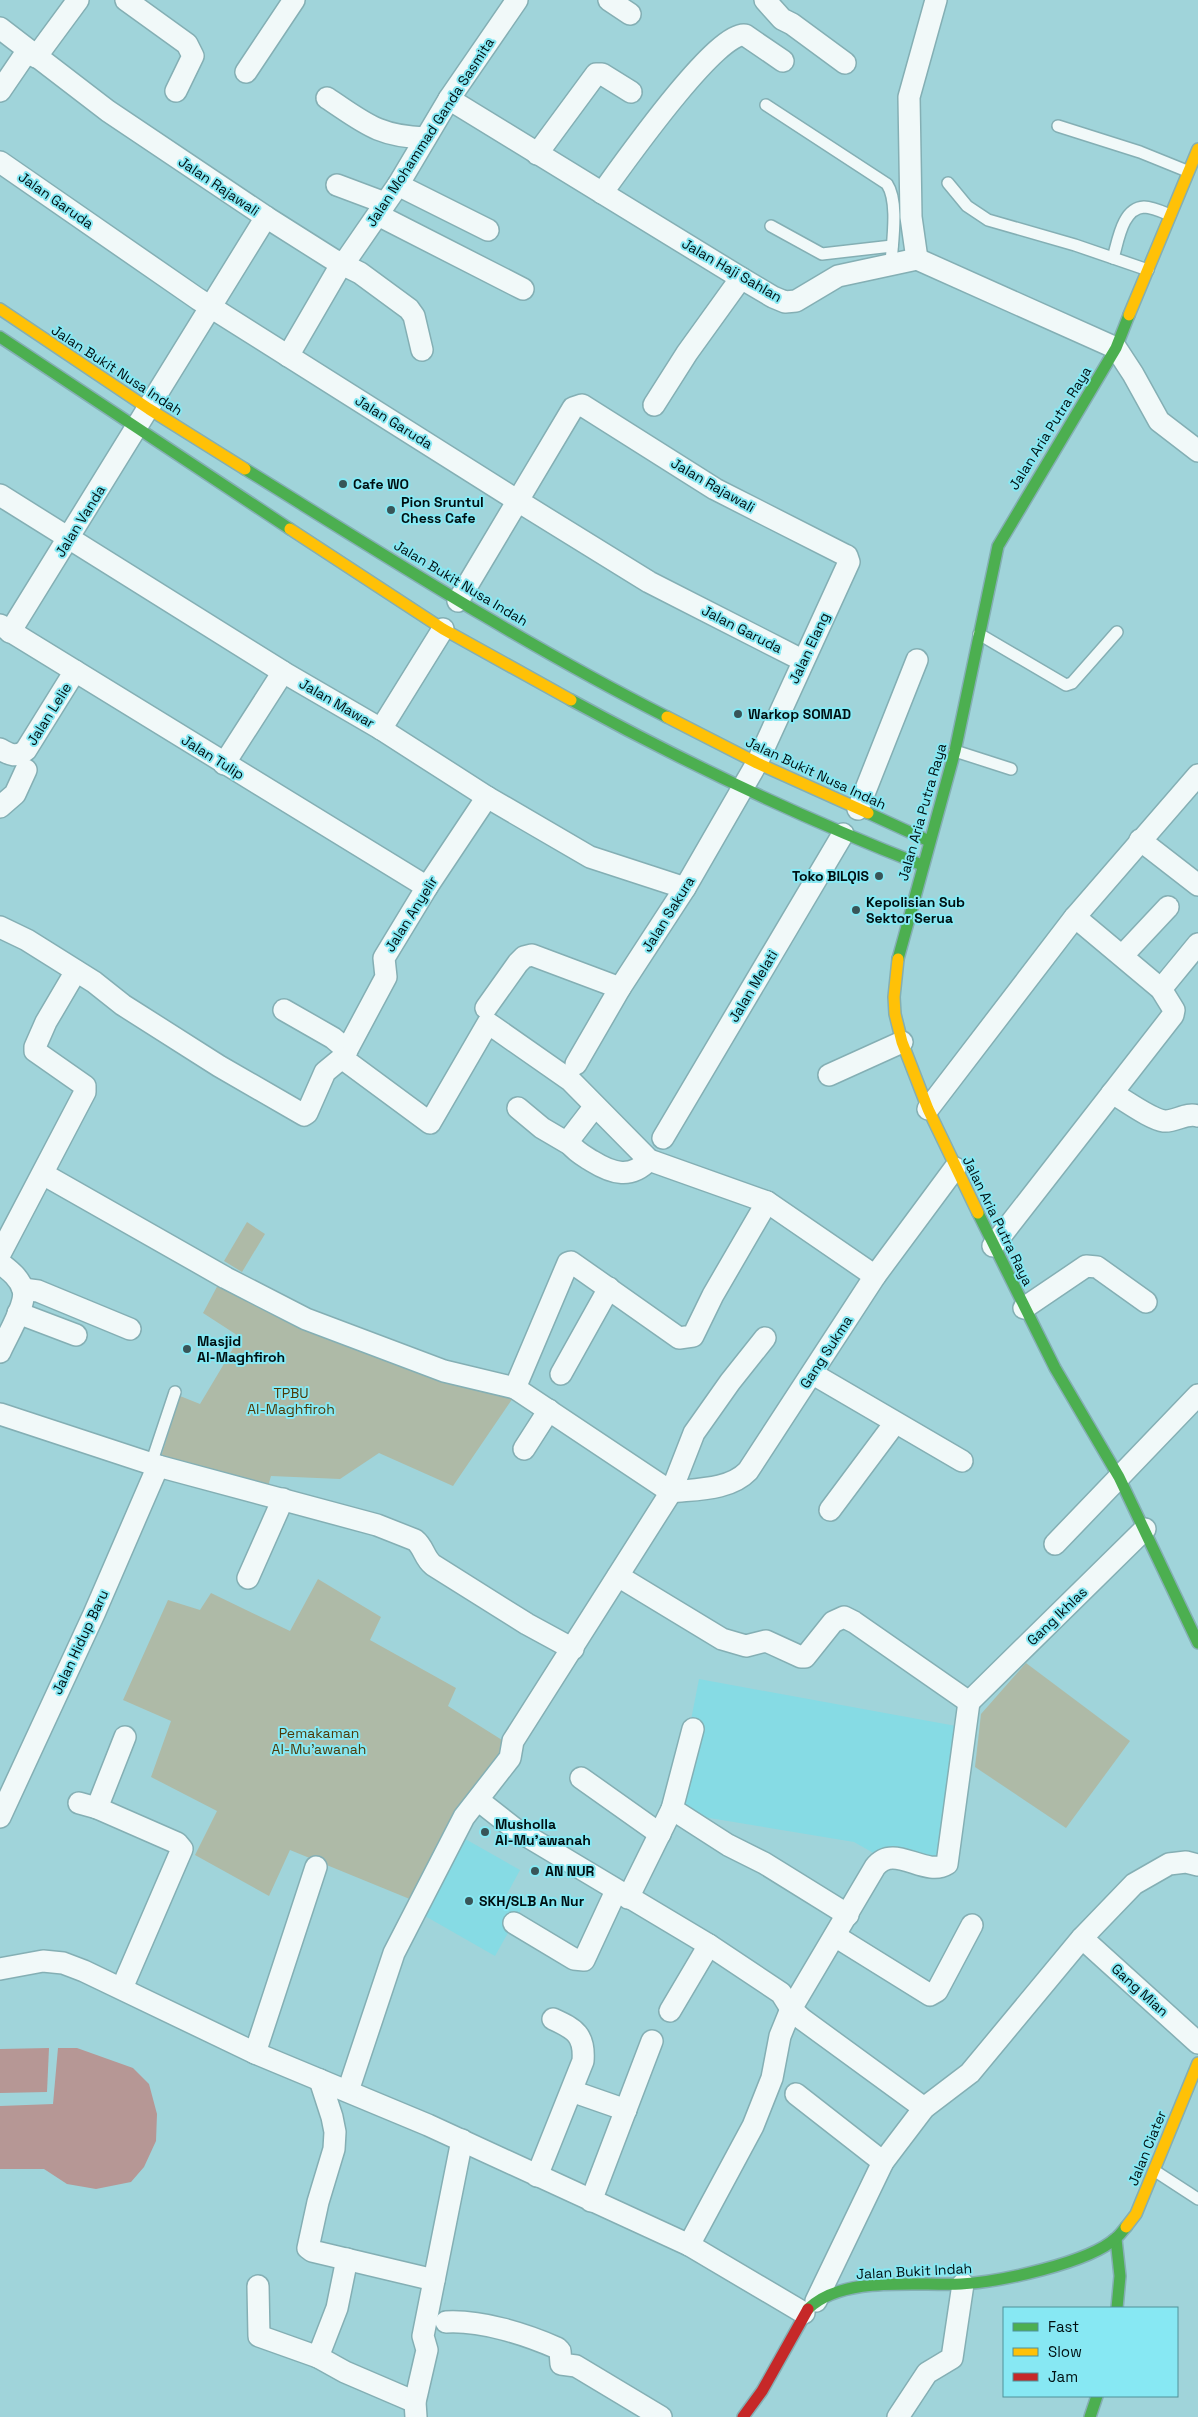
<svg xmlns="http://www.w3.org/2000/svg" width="1198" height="2417" viewBox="0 0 1198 2417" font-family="'Space Grotesk',sans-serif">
<rect width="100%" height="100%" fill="#a0d4da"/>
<g fill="#86dbe4">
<path d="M699,1679L967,1728L943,1868L877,1855L854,1842L673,1812Z"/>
<path d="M460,1836L520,1870L506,1896L523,1906L495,1956L418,1912Z"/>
</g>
<g fill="#aebaa7">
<path d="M247,1222L265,1234L242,1272L224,1261Z"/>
<path d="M219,1283L515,1395L453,1486L379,1453L340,1479L271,1476L267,1490L160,1460L180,1396L200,1404L240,1337L203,1313Z"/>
<path d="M318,1579L381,1617L370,1640L456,1688L448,1706L510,1745L417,1902L290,1850L269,1896L195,1855L217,1811L151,1777L171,1721L123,1700L168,1600L200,1610L211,1593L290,1631Z"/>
<path d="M1026,1663L1130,1741L1066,1828L975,1767L981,1714Z"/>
</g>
<g fill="#b69795">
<path d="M49,2048L47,2092L0,2093V2049Z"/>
<path d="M58,2048H77L133,2068L149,2084L157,2114L156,2141L144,2167L131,2182L96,2189L67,2184L44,2169H0V2106L53,2104Z"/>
</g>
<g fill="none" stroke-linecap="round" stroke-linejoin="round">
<g stroke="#84afb4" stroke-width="14">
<g id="lane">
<path d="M766,105L887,184C899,202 892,243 891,264"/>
<path d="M1058,126L1140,152L1187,171"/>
<path d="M948,183L967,206L988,220L1075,245L1148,270"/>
<path d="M771,226L822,254L892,246"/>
<path d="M1113,258C1118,242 1122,208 1144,207C1152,207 1163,212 1170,215"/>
<path d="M979,634L1066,685L1072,683L1117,632"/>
<path d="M955,751L1011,769"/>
<path d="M151,1464L175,1392"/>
<path d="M1155,2171L1198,2199"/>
</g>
</g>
<g stroke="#84afb4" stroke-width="24">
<g id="street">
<path d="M126,0L187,44L193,56L176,91"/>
<path d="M609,0L630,14"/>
<path d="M765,0L782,19L792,24L845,63"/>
<path d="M0,28L108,111L266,217L334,260L360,273L409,309L414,316L422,350"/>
<path d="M36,57L78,0"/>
<path d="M246,72L294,0"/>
<path d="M0,91L28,50"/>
<path d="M327,98C365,123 377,136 425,138"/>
<path d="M449,99L741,278L773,297L785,302L796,301L838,276L917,259L1116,348L1133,374L1159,421L1198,451"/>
<path d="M537,154L596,74H602L631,92"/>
<path d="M0,162L198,299L518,501L649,582L802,660"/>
<path d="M337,185L385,203"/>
<path d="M398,185L488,230"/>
<path d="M602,193C621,167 717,30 745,35L783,61"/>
<path d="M378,215L523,289"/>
<path d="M917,259L911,217L909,97L936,0"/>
<path d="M288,356L342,263L347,259L398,185L449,99L517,0"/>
<path d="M654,405L687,353L741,278"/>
<path d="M0,495L283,672L381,729L487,797L590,857L685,888"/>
<path d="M458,601L573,408L582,405L715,489L843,554L847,556L849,562L757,763L685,888L620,988L576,1064"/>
<path d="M0,625L427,887"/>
<path d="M10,632L266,217"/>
<path d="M381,729L443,629"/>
<path d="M0,749C10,755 17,758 26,750L75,671"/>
<path d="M224,764L283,672"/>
<path d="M0,807L15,794L26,770"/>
<path d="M858,809L917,660"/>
<path d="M1140,840L1198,885"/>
<path d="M0,927L27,940L94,982L123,1005L219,1066L304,1115L307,1113L325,1072L342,1058L347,1050L386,977L384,958L427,887L487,797"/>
<path d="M1123,955L1168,907"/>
<path d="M1161,989L1198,944"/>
<path d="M486,1008L518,963L524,957L532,955L620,988"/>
<path d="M284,1010L333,1038L347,1050"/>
<path d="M342,1058L430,1123L488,1023L571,1081L649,1160L767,1202L875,1276"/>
<path d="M829,1075L902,1042"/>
<path d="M1112,1093C1125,1100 1150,1119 1164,1121C1176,1122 1186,1112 1198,1116"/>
<path d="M595,1106L572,1136L570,1144C576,1152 584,1156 592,1161C613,1174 631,1179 649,1160"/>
<path d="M518,1108L542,1128L571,1145"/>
<path d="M928,1109L1075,917L1198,775"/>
<path d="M663,1138L843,834"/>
<path d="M43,1174L226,1278L306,1319L444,1371L515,1388L671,1492"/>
<path d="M993,1246L1173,1015L1174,1010L1161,989L1075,917"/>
<path d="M0,1254L85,1092V1086L35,1051V1047L46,1022L76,971"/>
<path d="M0,1263C9,1270 20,1278 23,1290C27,1304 6,1338 0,1352"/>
<path d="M23,1289L38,1291L130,1329"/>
<path d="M1024,1308L1086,1266L1097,1267L1146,1302"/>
<path d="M18,1313L76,1335"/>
<path d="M561,1374L609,1288"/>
<path d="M813,1374L962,1461"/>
<path d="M515,1388L568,1263L571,1262L679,1338L693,1336L713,1295L767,1202"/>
<path d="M0,1414L158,1466L377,1525L415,1540C424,1547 424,1558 433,1565L527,1624L573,1649"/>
<path d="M524,1449L549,1410"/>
<path d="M671,1492C697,1489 730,1490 748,1471L875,1276L955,1168"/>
<path d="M830,1510L895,1423"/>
<path d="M1055,1544L1198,1395"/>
<path d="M618,1576L722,1639L746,1646L766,1641L801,1657H805L833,1622L844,1617L854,1622L969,1702"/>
<path d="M248,1578L283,1499"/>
<path d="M969,1702L1145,1529"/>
<path d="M693,1729L672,1809L728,1845L764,1863L848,1915"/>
<path d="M581,1778L660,1834"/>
<path d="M478,1800L515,1829L709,1945L781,1993L791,2009L802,2019L924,2108"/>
<path d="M79,1803L97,1808L177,1843L182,1849L122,1988"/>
<path d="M97,1808L125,1737"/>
<path d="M0,1817L94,1614L158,1466"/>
<path d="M628,1898L672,1809"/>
<path d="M514,1923L574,1959L584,1960L616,1891"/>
<path d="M835,1936L930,1995L937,1991L972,1925"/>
<path d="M1082,1938L1198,2043"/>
<path d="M0,1969L43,1961L63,1963L84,1971L255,2053L428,2125L689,2245L753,2126L772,2078L780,2036L791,2009L875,1867C894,1842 925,1878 947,1864L969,1702"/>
<path d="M670,2011L709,1945"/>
<path d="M255,2053L316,1867"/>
<path d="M320,2080L332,2117L335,2132L334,2149L318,2202L308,2248L312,2251L434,2280"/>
<path d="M348,2091L394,1953L464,1817L510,1758L513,1741L671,1492L694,1433L730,1382L765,1338"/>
<path d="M580,2094L626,2110"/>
<path d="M796,2094L883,2162"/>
<path d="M537,2176L583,2061C585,2035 575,2029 553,2019"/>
<path d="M591,2201L652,2041"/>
<path d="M689,2245L804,2313"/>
<path d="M258,2286L259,2336L318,2357L337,2308L347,2259"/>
<path d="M816,2301L883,2162L924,2108L970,2073L1082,1938L1134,1884L1169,1864L1186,1862L1198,1865"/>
<path d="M446,2322C481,2320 525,2334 557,2348L560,2351L561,2364L576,2366L661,2417"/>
<path d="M318,2357L345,2372L415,2402"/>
<path d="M416,2417L415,2402L427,2350L423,2336L462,2140"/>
<path d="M898,2417L927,2373L952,2358L963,2284"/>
</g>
</g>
<g stroke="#84afb4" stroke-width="14">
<g id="fast">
<path d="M0,337L290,529"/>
<path d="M245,469C384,555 521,643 667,717"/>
<path d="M571,700C684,762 802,818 922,865"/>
<path d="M868,813L929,841"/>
<path d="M898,959L955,751L998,546L1116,348L1129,315"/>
<path d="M978,1213L1055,1368L1119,1477L1198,1643"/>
<path d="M1116,2239L1120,2276L1117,2308"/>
<path d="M808,2309C842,2275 917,2286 961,2284C999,2282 1089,2263 1116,2238C1120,2235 1123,2230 1126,2227"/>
<path d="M1090,2417L1097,2396"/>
</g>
</g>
<g stroke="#84afb4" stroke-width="14">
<g id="slow">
<path d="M0,309L149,409L245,469"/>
<path d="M1129,315L1198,149"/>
<path d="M290,529L443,629L571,700"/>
<path d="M667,717L757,763L868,813"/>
<path d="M898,959L894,997L895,1014L902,1042L928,1109L978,1213"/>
<path d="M1126,2227L1136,2214L1198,2063"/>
</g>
</g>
<g stroke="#84afb4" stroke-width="14">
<path id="jam" d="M743,2417L762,2391L808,2309"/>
</g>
<use href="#lane" stroke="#f1f9f9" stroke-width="11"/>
<use href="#street" stroke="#f1f9f9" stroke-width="21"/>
<use href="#fast" stroke="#4caf50" stroke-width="11"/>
<use href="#slow" stroke="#ffc107" stroke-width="11"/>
<use href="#jam" stroke="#c62828" stroke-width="11"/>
</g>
<g fill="#385558" stroke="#87e8f3" stroke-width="2">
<circle cx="343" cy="484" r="5"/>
<circle cx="391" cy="510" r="5"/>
<circle cx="738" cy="714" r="5"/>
<circle cx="879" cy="876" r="5"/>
<circle cx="856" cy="910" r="5"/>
<circle cx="187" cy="1349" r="5"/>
<circle cx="485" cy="1832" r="5"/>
<circle cx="535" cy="1871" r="5"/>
<circle cx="469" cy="1901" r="5"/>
</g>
<g text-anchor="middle" stroke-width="4" stroke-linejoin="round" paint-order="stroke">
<g font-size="14" fill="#001012" stroke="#87e8f3">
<text transform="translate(430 132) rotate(-57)" y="5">Jalan Mohammad Ganda Sasmita</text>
<text transform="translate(219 186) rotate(34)" y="5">Jalan Rajawali</text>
<text transform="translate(56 200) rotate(35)" y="5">Jalan Garuda</text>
<text transform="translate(732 270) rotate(30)" y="5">Jalan Haji Sahlan</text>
<text transform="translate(117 370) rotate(33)" y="5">Jalan Bukit Nusa Indah</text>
<text transform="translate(394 422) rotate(32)" y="5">Jalan Garuda</text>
<text transform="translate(1050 428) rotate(-58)" y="5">Jalan Aria Putra Raya</text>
<text transform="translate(713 485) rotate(30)" y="5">Jalan Rajawali</text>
<text transform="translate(80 521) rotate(-58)" y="5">Jalan Vanda</text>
<text transform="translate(461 583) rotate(31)" y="5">Jalan Bukit Nusa Indah</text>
<text transform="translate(742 629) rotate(27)" y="5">Jalan Garuda</text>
<text transform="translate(809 648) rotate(-65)" y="5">Jalan Elang</text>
<text transform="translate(337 703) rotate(30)" y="5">Jalan Mawar</text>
<text transform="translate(49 714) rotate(-58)" y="5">Jalan Lelie</text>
<text transform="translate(213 757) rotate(32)" y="5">Jalan Tulip</text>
<text transform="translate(816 773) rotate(25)" y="5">Jalan Bukit Nusa Indah</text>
<text transform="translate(922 812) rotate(-74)" y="5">Jalan Aria Putra Raya</text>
<text transform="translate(411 914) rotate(-58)" y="5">Jalan Anyelir</text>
<text transform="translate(668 914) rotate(-58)" y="5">Jalan Sakura</text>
<text transform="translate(753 986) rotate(-59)" y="5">Jalan Melati</text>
<text transform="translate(998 1221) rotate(64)" y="5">Jalan Aria Putra Raya</text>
<text transform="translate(826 1352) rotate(-57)" y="5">Gang Sukma</text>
<text transform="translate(1057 1616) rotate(-44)" y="5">Gang Ikhlas</text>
<text transform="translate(80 1642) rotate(-65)" y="5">Jalan Hidup Baru</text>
<text transform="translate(1140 1990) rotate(42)" y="5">Gang Mian</text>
<text transform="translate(1147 2148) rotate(-68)" y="5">Jalan Ciater</text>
<text transform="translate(914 2271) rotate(-3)" y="5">Jalan Bukit Indah</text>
</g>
<g font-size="14" font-weight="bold" fill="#001012" stroke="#87e8f3" text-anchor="start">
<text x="353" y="489">Cafe WO</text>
<text x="401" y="507">Pion Sruntul<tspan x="401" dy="16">Chess Cafe</tspan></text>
<text x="748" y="719">Warkop SOMAD</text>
<text x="869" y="881" text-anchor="end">Toko BILQIS</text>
<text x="866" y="907">Kepolisian Sub<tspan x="866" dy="16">Sektor Serua</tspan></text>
<text x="197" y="1346">Masjid<tspan x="197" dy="16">Al-Maghfiroh</tspan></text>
<text x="495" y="1829">Musholla<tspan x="495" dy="16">Al-Mu'awanah</tspan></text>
<text x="545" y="1876">AN NUR</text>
<text x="479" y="1906">SKH/SLB An Nur</text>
</g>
<g font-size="14" fill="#4e3907" stroke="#87e8f3">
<text x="291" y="1398">TPBU<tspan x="291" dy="16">Al-Maghfiroh</tspan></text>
<text x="319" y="1738">Pemakaman<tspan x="319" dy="16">Al-Mu'awanah</tspan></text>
</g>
</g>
<rect x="1003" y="2307" width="175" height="90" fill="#87e8f3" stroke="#519299"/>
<rect x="1013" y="2323" width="25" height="8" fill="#4caf50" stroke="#519299"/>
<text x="1048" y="2332" font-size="15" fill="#001012">Fast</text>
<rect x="1013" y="2348" width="25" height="8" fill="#ffc107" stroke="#519299"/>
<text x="1048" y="2357" font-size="15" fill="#001012">Slow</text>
<rect x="1013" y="2373" width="25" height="8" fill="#c62828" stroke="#519299"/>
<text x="1048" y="2382" font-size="15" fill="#001012">Jam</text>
</svg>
